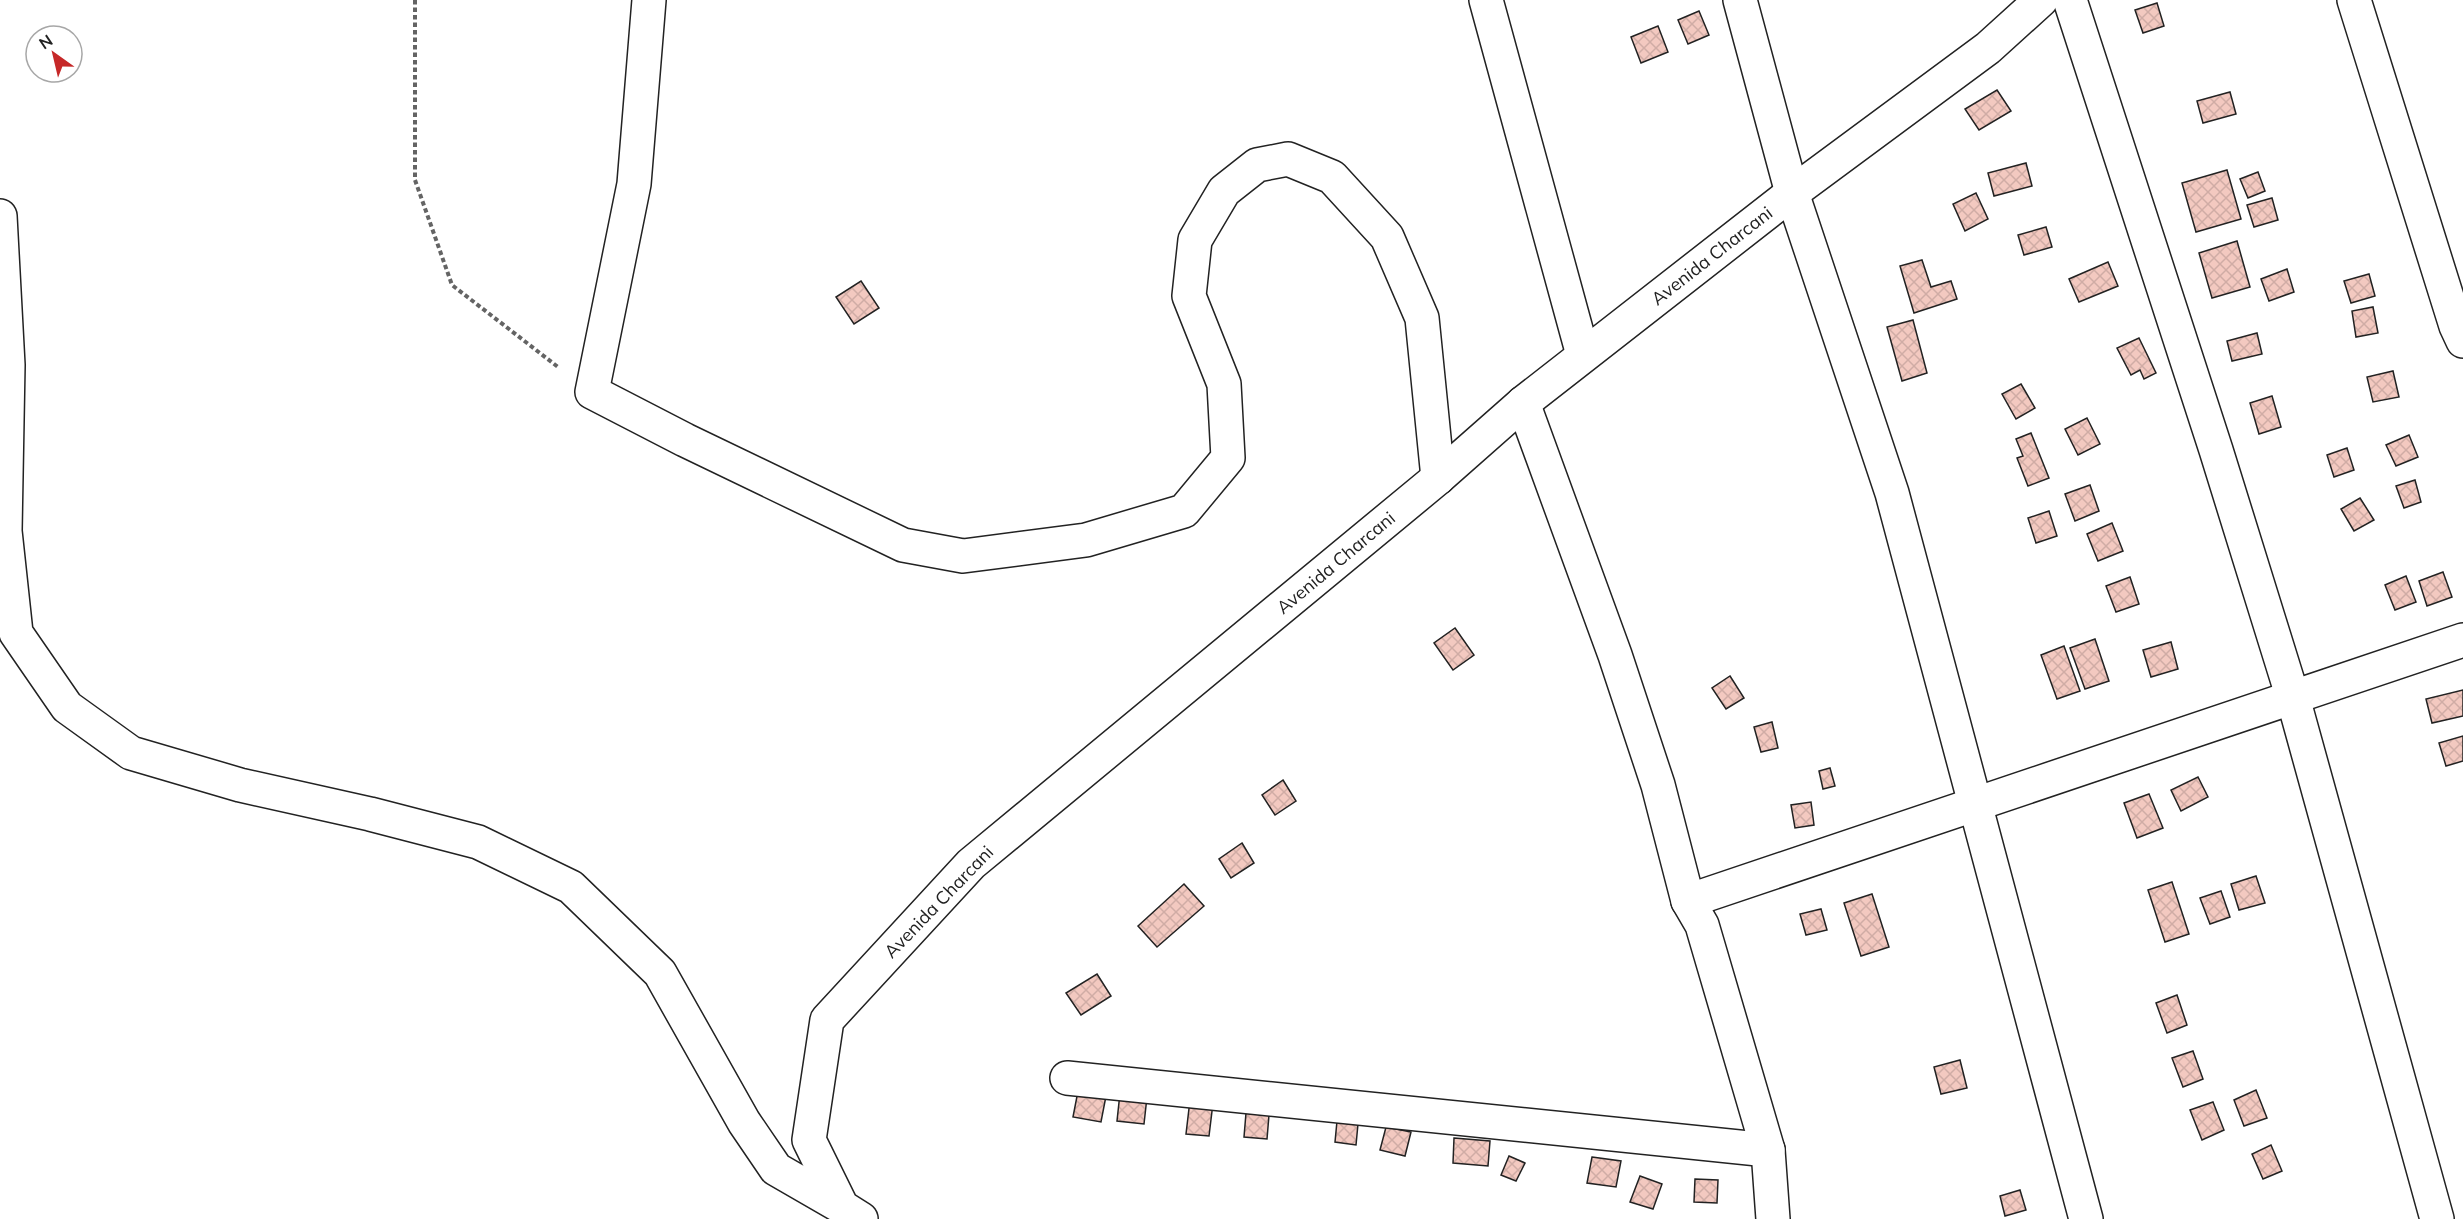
<svg xmlns="http://www.w3.org/2000/svg" width="2463" height="1219" viewBox="0 0 2463 1219" font-family="Mulish,sans-serif">
<defs>
<pattern id="building-cross-hatch" width="8" height="8" patternUnits="userSpaceOnUse" patternTransform="scale(1.5)"><rect width="8" height="8" fill="#f3c9c0"/><path d="M0 0l8 8M0 8l8-8" fill="none" stroke="#d0aca5"/></pattern>
</defs>
<rect width="100%" height="100%" fill="#fff"/>
<g fill="url(#building-cross-hatch)" stroke="#222" stroke-width="1.5">
<path d="M2157,3L2164,26L2143,33L2135,10Z"/>
<path d="M1699,11L1709,35L1688,44L1678,20Z"/>
<path d="M1658,26L1668,52L1641,63L1631,37Z"/>
<path d="M1997,90L2011,111L1979,130L1965,109Z"/>
<path d="M2230,92L2236,114L2203,123L2197,101Z"/>
<path d="M2026,163L2032,186L1994,196L1988,173Z"/>
<path d="M2227,170L2241,219L2196,232L2182,183Z"/>
<path d="M2258,172L2265,191L2248,198L2240,179Z"/>
<path d="M1976,193L1988,219L1965,231L1953,204Z"/>
<path d="M2272,198L2278,220L2254,227L2247,205Z"/>
<path d="M2046,227L2052,247L2024,255L2018,235Z"/>
<path d="M2237,241L2250,287L2212,298L2199,253Z"/>
<path d="M1922,260L1931,287L1951,281L1957,299L1914,313L1900,266Z"/>
<path d="M2108,262L2118,286L2079,302L2069,279Z"/>
<path d="M2287,269L2294,292L2269,301L2261,279Z"/>
<path d="M2369,274L2375,296L2351,303L2344,281Z"/>
<path d="M861,281L879,308L854,324L836,297Z"/>
<path d="M2373,307L2378,333L2356,337L2352,311Z"/>
<path d="M1913,320L1927,373L1902,381L1887,327Z"/>
<path d="M2257,333L2262,354L2232,361L2227,341Z"/>
<path d="M2139,338L2156,373L2144,379L2140,370L2131,375L2117,348Z"/>
<path d="M2393,371L2399,397L2373,402L2367,377Z"/>
<path d="M2021,384L2035,408L2016,419L2002,394Z"/>
<path d="M2272,396L2281,427L2259,434L2250,403Z"/>
<path d="M2087,418L2100,444L2078,455L2065,429Z"/>
<path d="M2031,433L2049,478L2028,486L2017,458L2023,456L2016,439Z"/>
<path d="M2409,435L2418,457L2396,466L2386,445Z"/>
<path d="M2347,448L2354,470L2334,477L2327,455Z"/>
<path d="M2415,480L2421,502L2404,508L2396,486Z"/>
<path d="M2090,485L2099,511L2075,521L2065,494Z"/>
<path d="M2360,498L2374,520L2354,531L2341,509Z"/>
<path d="M2049,511L2057,536L2036,543L2028,518Z"/>
<path d="M2112,523L2123,551L2098,561L2087,534Z"/>
<path d="M2443,572L2452,597L2427,606L2419,581Z"/>
<path d="M2406,576L2416,602L2395,610L2385,585Z"/>
<path d="M2130,577L2139,604L2116,612L2106,586Z"/>
<path d="M1455,628L1474,655L1453,670L1434,643Z"/>
<path d="M2095,639L2109,681L2085,689L2070,648Z"/>
<path d="M2171,642L2178,669L2151,677L2143,650Z"/>
<path d="M2064,646L2080,691L2057,699L2041,655Z"/>
<path d="M1730,676L1744,698L1726,709L1712,688Z"/>
<path d="M2463,690V716L2432,723L2426,699Z"/>
<path d="M1772,722L1778,748L1761,752L1754,727Z"/>
<path d="M2463,736V761L2446,766L2439,743Z"/>
<path d="M1830,768L1835,786L1823,789L1819,771Z"/>
<path d="M2198,777L2208,797L2181,811L2171,790Z"/>
<path d="M1283,780L1296,801L1275,815L1262,795Z"/>
<path d="M2149,794L2163,828L2137,838L2124,803Z"/>
<path d="M1811,802L1814,825L1795,828L1791,805Z"/>
<path d="M1242,843L1254,863L1231,878L1219,859Z"/>
<path d="M2256,876L2265,903L2239,910L2231,884Z"/>
<path d="M2172,882L2189,934L2165,942L2148,890Z"/>
<path d="M1184,884L1204,906L1157,947L1138,926Z"/>
<path d="M2221,891L2230,917L2210,924L2200,898Z"/>
<path d="M1872,894L1889,947L1861,956L1844,903Z"/>
<path d="M1821,909L1827,930L1806,935L1800,914Z"/>
<path d="M1097,974L1111,996L1081,1015L1066,993Z"/>
<path d="M2177,995L2187,1025L2167,1033L2156,1003Z"/>
<path d="M2193,1051L2203,1079L2183,1087L2172,1058Z"/>
<path d="M1960,1060L1967,1088L1941,1094L1934,1067Z"/>
<path d="M2256,1090L2267,1118L2244,1126L2234,1100Z"/>
<path d="M1078,1091L1106,1096L1101,1122L1073,1117Z"/>
<path d="M1120,1093L1147,1097L1144,1124L1117,1121Z"/>
<path d="M1190,1100L1213,1103L1209,1136L1186,1134Z"/>
<path d="M2213,1102L2224,1130L2202,1140L2190,1110Z"/>
<path d="M1246,1113L1269,1115L1267,1139L1244,1137Z"/>
<path d="M1337,1121L1358,1124L1356,1145L1335,1142Z"/>
<path d="M1386,1127L1411,1132L1405,1156L1380,1150Z"/>
<path d="M1454,1138L1490,1141L1488,1166L1453,1163Z"/>
<path d="M2271,1145L2282,1171L2263,1179L2252,1154Z"/>
<path d="M1509,1156L1525,1163L1516,1181L1501,1175Z"/>
<path d="M1592,1157L1621,1161L1616,1187L1587,1183Z"/>
<path d="M1640,1176L1662,1184L1653,1209L1630,1202Z"/>
<path d="M1695,1179L1718,1180L1717,1203L1694,1202Z"/>
<path d="M2020,1190L2026,1210L2005,1216L2000,1196Z"/>
</g>
<g fill="none" stroke-linecap="round" stroke-linejoin="round">
<g stroke="#222" stroke-width="36">
<g id="minor">
<path d="M649,0L634,184L592,392L685,440L903,545L963,556L1086,540L1184,511L1228,458L1224,384L1189,296L1195,240L1224,191L1257,165L1288,159L1332,177L1387,237L1422,318L1438,478"/>
<path d="M1486,0L1583,355"/>
<path d="M1740,0L1792,193L1892,493L2086,1219"/>
<path d="M2070,0L2216,450L2293,698L2437,1219"/>
<path d="M2354,0L2456,326L2463,341"/>
<path d="M0,216L8,365L5,531L16,633L67,707L131,753L240,785L370,814L478,842L571,887L660,973L744,1122L776,1169L842,1207"/>
<path d="M1523,403L1615,655L1658,785L1688,901L1702,925L1768,1150L1773,1219"/>
<path d="M1688,901L2463,640"/>
<path d="M1067,1078L1768,1150"/>
</g>
</g>
<g stroke="#222" stroke-width="36">
<path id="major" d="M861,1219L842,1207L809,1140L827,1020L971,864L1438,478L1523,403L1792,193L1988,48L2041,0"/>
</g>
<path stroke="#646464" stroke-width="4" stroke-dasharray="4.5 3" stroke-linecap="butt" d="M415,0V180L452,285L558,367"/>
<use href="#minor" stroke="#fff" stroke-width="33"/>
<use href="#major" stroke="#fff" stroke-width="33"/>
</g>
<g text-anchor="middle" stroke-width="4.5" stroke-linejoin="round" paint-order="stroke">
<g font-size="18" fill="#222" stroke="#fff">
<text transform="translate(1712 256) rotate(-38)" y="6">Avenida Charcani</text>
<text transform="translate(1336 563) rotate(-40)" y="6">Avenida Charcani</text>
<text transform="translate(939 902) rotate(-46)" y="6">Avenida Charcani</text>
</g>
</g>
<g transform="translate(54 54) rotate(326)"><circle r="28" fill="#ffffff" stroke="#a7a7a7" stroke-width="1.5"/>
<path d="M0-4.5L10 22L0 15L-10 22Z" fill="#c62828"/>
<text y="-9" font-size="16" font-weight="bold" text-anchor="middle" fill="#222222">N</text>
</g>
</svg>
